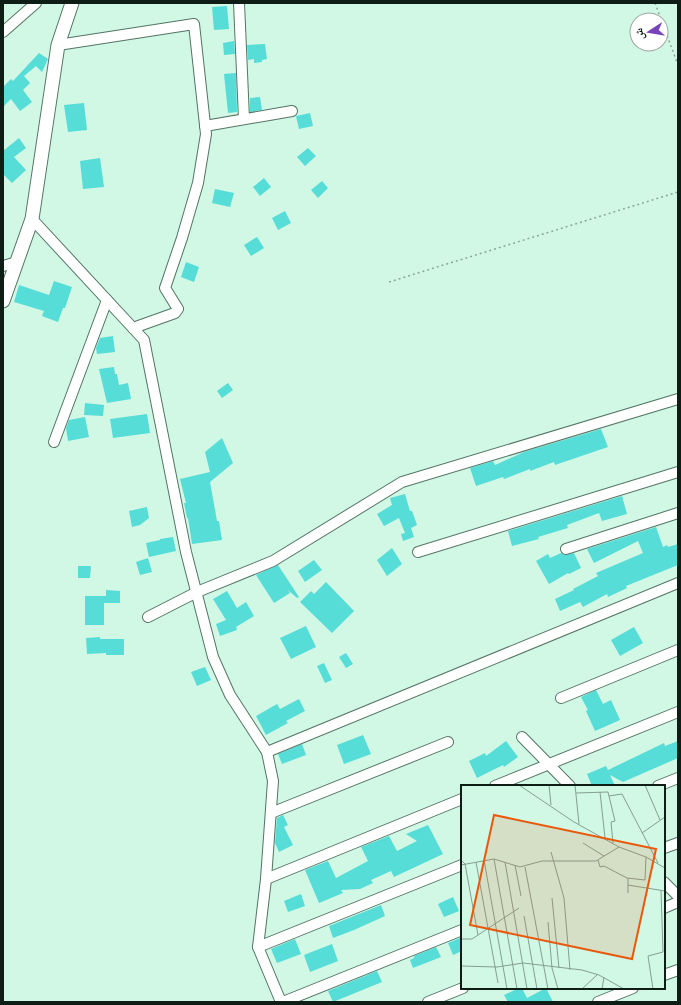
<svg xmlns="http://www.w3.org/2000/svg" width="681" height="1005" viewBox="0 0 681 1005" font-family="Jost,'Noto Naskh Arabic',sans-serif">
<rect width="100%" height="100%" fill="#d1f7e5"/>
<g fill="#56ddd8">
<path d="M227,6L229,29L214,30L212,7Z"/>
<path d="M234,41L235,54L224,55L223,43Z"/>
<path d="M265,44L267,59L262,60V62L254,63V59L248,60L247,45Z"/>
<path d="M39,53L48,59L42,72L36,66L24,76L30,83L23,90L32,102L20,111L11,99L3,107V87L11,79L13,81Z"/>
<path d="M236,73L237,112L228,113L224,74Z"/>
<path d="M260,97L262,110L250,112V98Z"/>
<path d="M84,103L87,130L68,132L64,105Z"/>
<path d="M310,113L313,126L299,129L296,116Z"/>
<path d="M19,138L26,148L14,157L26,170L12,183L3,174V151Z"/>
<path d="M308,148L316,156L305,166L297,157Z"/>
<path d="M100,158L104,187L83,189L80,161Z"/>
<path d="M264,178L271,187L260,196L253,187Z"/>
<path d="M322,181L328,188L318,198L311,190Z"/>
<path d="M215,189L234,193L230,207L212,203Z"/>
<path d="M285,211L291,223L278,230L272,218Z"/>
<path d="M257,237L264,248L251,256L244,245Z"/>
<path d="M186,262L199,267L194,282L181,277Z"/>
<path d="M54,281L72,287L65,308H63L58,322L42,316L44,311L14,302L19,285L49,295Z"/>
<path d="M113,336L115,352L97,354L96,348L100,338Z"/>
<path d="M114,367L115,374H117L119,385L128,383L131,399L107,403L99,369Z"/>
<path d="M228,383L233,390L222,398L217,391Z"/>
<path d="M85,403L104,405L103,416L84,415Z"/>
<path d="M147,414L150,433L113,438L110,419Z"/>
<path d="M85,417L89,437L68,441L66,428L69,420Z"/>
<path d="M601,429L608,447L555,465L554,462L530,471V469L504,479L503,477L476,486L470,468L493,461L495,465L524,452Z"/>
<path d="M222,438L233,463L210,482L217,521H219L222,540L192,544L188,518H187L184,503H186L180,479L210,472L205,452Z"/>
<path d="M405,494L410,511H412L417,525L411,528L414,537L403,541L401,534L405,533L399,518L384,526L377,514L392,505L390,498Z"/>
<path d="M622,496L627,514L602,521L599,513L567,525L568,528L538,537L539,539L512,546L508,531Z"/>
<path d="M147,507L149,518L140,525L132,527L129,511Z"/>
<path d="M656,527L663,547L667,545L668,547L678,544V565L626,586L627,588L608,597L607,594L583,607L580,602L560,611L555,599L574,590L573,589L598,576L596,573L643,553L638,541L594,563L587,549Z"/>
<path d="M173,537L176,551L149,557L146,543L160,540V539Z"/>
<path d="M392,548L402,564L387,576L377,560Z"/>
<path d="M561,553L565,555L574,553L581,568L569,574L568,573L549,584L536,561L548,554L550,558Z"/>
<path d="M148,558L152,572L140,575L136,562Z"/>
<path d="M314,560L322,570L305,582L298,571Z"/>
<path d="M278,565L299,597L297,598L288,590L290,593L274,603L256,575Z"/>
<path d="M78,566H91L90,578H78Z"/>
<path d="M326,582L354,611L332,633L300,602L311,591L314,594Z"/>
<path d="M106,590L120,591V603H104V625H85V596H106Z"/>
<path d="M227,591L237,608L246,602L254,616L236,627L237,630L220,636L216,624L226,620L213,599Z"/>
<path d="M306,626L316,647L291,659L280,638Z"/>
<path d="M634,627L643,643L620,656L611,640Z"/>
<path d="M100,637V639H124V655H106V653L87,654L86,638Z"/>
<path d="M346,653L353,664L346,668L339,657Z"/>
<path d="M324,663L332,680L325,683L317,666Z"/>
<path d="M205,667L211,680L197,686L191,672Z"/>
<path d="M596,690L603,704L611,700L620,720L595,731L586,711L588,710L581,697Z"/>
<path d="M299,699L305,711L286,721L288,723L266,735L256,716L277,704L280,709Z"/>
<path d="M363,735L371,754L344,764L337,745Z"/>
<path d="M506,741L518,757L504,767L503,765L477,778L469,761L485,753L486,756Z"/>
<path d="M678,741V758L623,782L610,775L615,786H592L587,774L606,766L608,770L664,743L665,746Z"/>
<path d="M302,744L306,755L282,764L278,754Z"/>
<path d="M283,815L288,825L284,827L293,845L279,852L275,843L277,818Z"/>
<path d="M428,825L443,854L394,877L391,871L371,880L373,883L360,889L341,890L343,893L319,903L305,870L328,861L336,878L368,861L361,847L389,836L397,851L417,841L406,834Z"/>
<path d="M301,894L305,906L288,912L284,901Z"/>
<path d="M453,897L459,911L444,917L438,904Z"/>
<path d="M381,905L385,916L354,930L333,938L329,926Z"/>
<path d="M462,937V951L453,955L448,943Z"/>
<path d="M295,939L301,954L277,963L271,949Z"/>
<path d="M332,944L338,961L310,972L304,955Z"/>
<path d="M436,947L441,957L413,968L410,960L414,958V956Z"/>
<path d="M377,971L382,982L333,1002L328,991Z"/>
<path d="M519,988H522L527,998L546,988L553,1002H508L504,995Z"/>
</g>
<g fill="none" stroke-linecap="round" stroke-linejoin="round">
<g stroke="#537565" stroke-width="12">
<g id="minor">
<path d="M239,3L244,119"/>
<path d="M3,32L36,3"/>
<path d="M58,45L194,24L206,134L198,183L182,238L165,288L178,309L175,313L133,328"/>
<path d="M205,126L292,111"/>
<path d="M32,219L144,340L186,552L213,657L230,695L267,752L273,781L266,879L258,947L281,1002"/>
<path d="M3,266L17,262"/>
<path d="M54,442L107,300"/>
<path d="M566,549L678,513"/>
<path d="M418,552L678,472"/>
<path d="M148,617L197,592L273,561L402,482L678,399"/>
<path d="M561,698L678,650"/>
<path d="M522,737L570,786"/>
<path d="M267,752L678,583"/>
<path d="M495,786L678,712"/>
<path d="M658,786L678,778"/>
<path d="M271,813L448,742"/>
<path d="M664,848L678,843"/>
<path d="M266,879L462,799"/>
<path d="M664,882L678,896"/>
<path d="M664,908L678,902"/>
<path d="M258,947L462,865"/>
<path d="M664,975L678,970"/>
<path d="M283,1002L462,930"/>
<path d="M428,1002L463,988"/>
<path d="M598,1002L633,988"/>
</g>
</g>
<g stroke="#537565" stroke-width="15">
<path id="tertiary" d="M3,301L32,219L58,45L72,3"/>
</g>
<g stroke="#89a799" stroke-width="1.5" stroke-dasharray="2 3" stroke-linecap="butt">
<path d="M655,3L678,65"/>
<path d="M389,282L678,192"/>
</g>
<use href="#minor" stroke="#fff" stroke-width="10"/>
<use href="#tertiary" stroke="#fff" stroke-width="13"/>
</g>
<g transform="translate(461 785)">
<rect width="204" height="204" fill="#d1f7e5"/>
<path fill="none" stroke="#83a093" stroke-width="1" d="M58,0L113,37L158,62L185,72L204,83M88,0L90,20M114,0L118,39M184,0L199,35M139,7L144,53M115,8L147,7L154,36L150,37L152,58M148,11L161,9L197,78M181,48L204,32M122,58L143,71M90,67L103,113L109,185M33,74L56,204M0,75L4,79L17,150M23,75L46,204M137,75L139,82L143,81L166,93L184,95L185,72M15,77L37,198M44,77L66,204M0,80L33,74L59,82L81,76H135L158,62M54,80L60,111M64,82L87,204M167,100L204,106M167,108V93M91,113L98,183M63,131L76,204M87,137L91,183L97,204M0,154H11L58,123M0,181L36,182L62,178L121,185L138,190L163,204M121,204L137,189M141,204L143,192M192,204L187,171L202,167L200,105"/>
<path fill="#e8590c" fill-opacity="0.15" stroke="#e8590c" stroke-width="2" d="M33,30L195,64L171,174L9,140Z"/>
<rect width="204" height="204" fill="none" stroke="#0f1d17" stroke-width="2"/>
</g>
<rect width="681" height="1005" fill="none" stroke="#0f1d17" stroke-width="8"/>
<g transform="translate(649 32) rotate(258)"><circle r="19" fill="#ffffff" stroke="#9fa5a2"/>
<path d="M0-3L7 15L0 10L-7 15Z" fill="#7844bb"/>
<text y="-6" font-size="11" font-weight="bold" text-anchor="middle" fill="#0f1d17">ش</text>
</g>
</svg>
